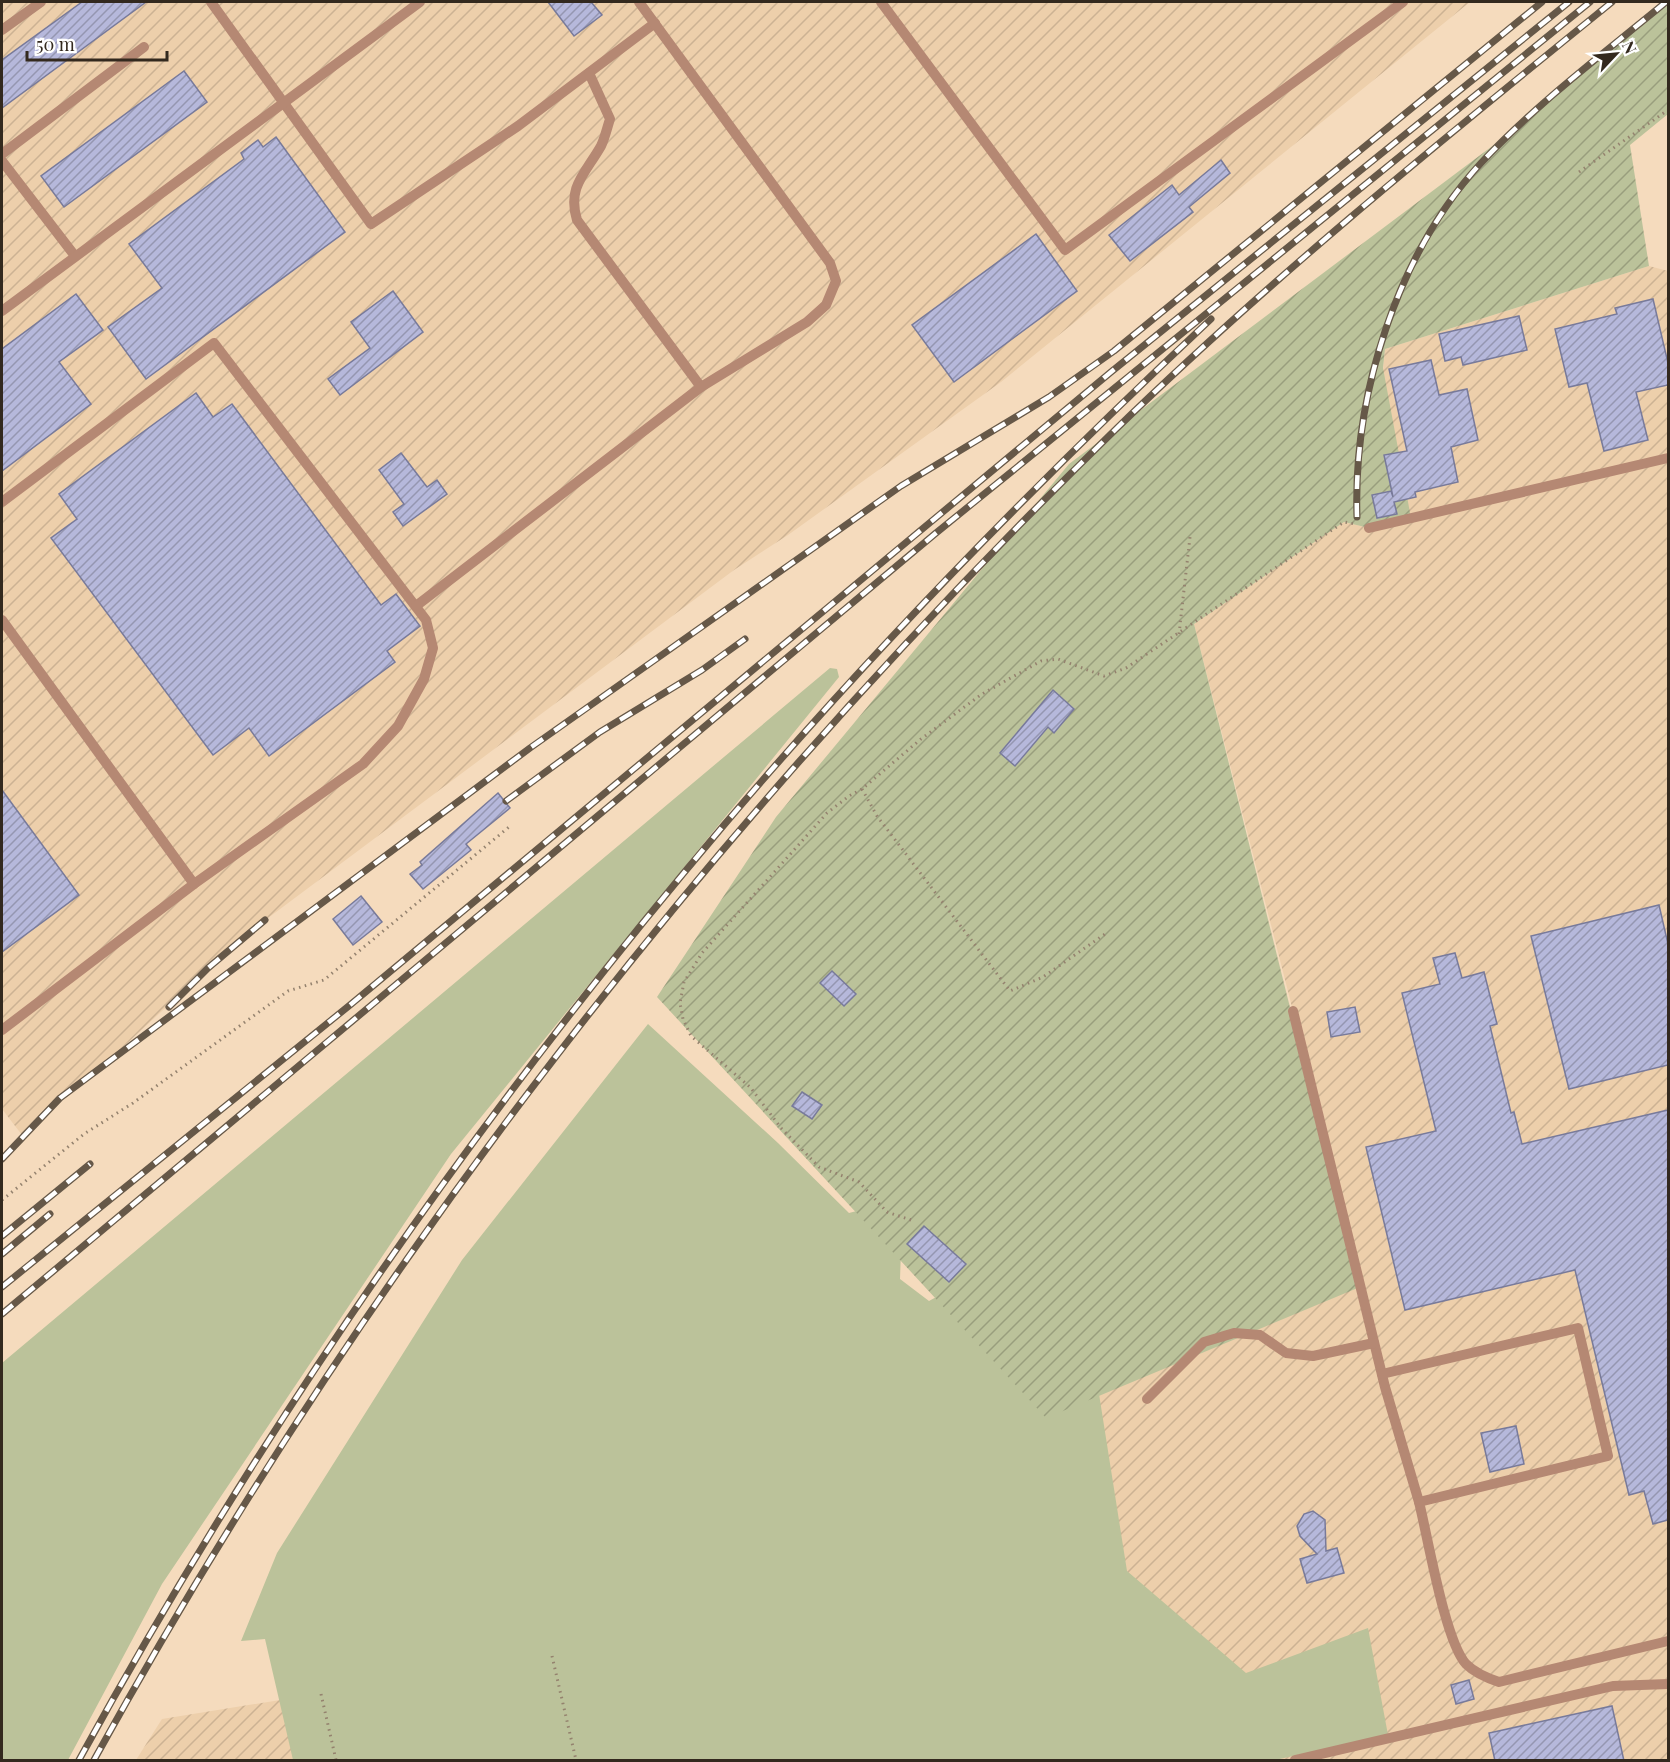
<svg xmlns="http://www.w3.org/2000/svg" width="1670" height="1762" viewBox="0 0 1670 1762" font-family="'Playfair Display',serif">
<defs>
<pattern id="industrial-furrows" width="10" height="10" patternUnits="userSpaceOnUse" patternTransform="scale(1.5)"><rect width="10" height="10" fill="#edcfab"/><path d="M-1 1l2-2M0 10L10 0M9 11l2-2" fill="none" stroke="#ccb293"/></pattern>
<pattern id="garden-furrows" width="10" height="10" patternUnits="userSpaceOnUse" patternTransform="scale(1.5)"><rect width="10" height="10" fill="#bbc29a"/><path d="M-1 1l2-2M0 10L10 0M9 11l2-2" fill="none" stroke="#999e7d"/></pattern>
<pattern id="building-hatch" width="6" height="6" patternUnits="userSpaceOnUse" patternTransform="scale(1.5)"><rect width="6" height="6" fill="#b6b8db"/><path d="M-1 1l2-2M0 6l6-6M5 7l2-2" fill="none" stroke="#9596b1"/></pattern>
</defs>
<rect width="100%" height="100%" fill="#f5dbbd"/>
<g fill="url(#industrial-furrows)">
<path d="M2,2H1470L1001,382L788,535L734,570L240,939L109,1060L60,1098L22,1135L2,1109Z"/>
<path d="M1649,266L1668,271V1760H1128L1046,1418L1293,1011L1194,624L1344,522L1369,528L1385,349Z"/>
<path d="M552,1656L576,1760H136L162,1719Z"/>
</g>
<g fill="#bbc29a">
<path d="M830,668L837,669L839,677L451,1154L162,1584L68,1760H2V1363Z"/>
<path d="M648,1024L778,1143L849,1213L872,1207L901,1250L900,1279L929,1301L949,1290L1096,1375L1127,1571L1246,1673L1368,1628L1388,1735L1275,1760H293L265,1639L241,1641L277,1553L462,1260Z"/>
</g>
<path fill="url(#garden-furrows)" d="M1666,2H1668V114L1630,145L1649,266L1385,349L1383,368L1411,518L1369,528L1344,522L1194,624L1360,1287L1046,1418L657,997L776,817L1069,464L1515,129Z"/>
<g fill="url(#building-hatch)" stroke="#787a9a" stroke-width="1.5">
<path d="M82,2H146L2,108V60Z"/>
<path d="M548,2H591L602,15L574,36Z"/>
<path d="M184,71L207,102L64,207L41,176Z"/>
<path d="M276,137L345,232L146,379L108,327L162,288L129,244L244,159L241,153L258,140L263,147Z"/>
<path d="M1221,160L1230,173L1189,207L1193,212L1130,261L1109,235L1172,185L1179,195Z"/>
<path d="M1036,234L1077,291L954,382L912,325Z"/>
<path d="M393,291L423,332L340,395L328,379L370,348L351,322Z"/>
<path d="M76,294L103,330L59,362L91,404L2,471V349Z"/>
<path d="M1653,299L1668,363V385L1636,392L1648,440L1604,451L1587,383L1569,387L1555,329L1617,314L1615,308Z"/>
<path d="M1519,316L1527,350L1463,365L1461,357L1445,361L1439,334Z"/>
<path d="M1431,360L1439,395L1467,389L1478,440L1451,447L1458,482L1415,492L1416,497L1394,502L1397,514L1377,518L1372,495L1391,491L1393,497L1384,455L1407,451L1389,369Z"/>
<path d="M196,393L213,417L232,404L381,605L396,594L420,626L387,651L395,662L269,756L249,728L213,755L51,538L77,519L59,494Z"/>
<path d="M401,453L427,487L437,480L447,494L403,526L393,512L404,504L379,470Z"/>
<path d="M1053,690L1074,709L1054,733L1048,727L1015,766L1000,753Z"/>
<path d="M2,790L79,895L2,952Z"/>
<path d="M498,793L510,808L466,844L471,850L423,889L410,874L422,865L420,862Z"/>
<path d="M361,896L382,922L353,945L333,919Z"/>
<path d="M1659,905L1668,944V1065L1569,1089L1531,936Z"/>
<path d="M1455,953L1462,978L1484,972L1497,1024L1490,1026L1511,1113L1514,1112L1522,1144L1668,1110V1520L1653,1524L1644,1491L1629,1495L1575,1270L1405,1310L1366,1147L1436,1131L1402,993L1440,984L1433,958Z"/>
<path d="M832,971L856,994L844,1006L820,983Z"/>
<path d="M1355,1007L1360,1032L1331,1037L1327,1012Z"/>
<path d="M802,1092L822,1105L812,1119L792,1106Z"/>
<path d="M924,1226L966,1264L949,1282L907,1244Z"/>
<path d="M1516,1426L1524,1464L1490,1472L1481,1433Z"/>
<path d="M1313,1511L1325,1520L1326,1551L1337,1548L1344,1573L1307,1583L1300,1559L1317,1554L1300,1536L1297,1526L1304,1514Z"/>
<path d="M1469,1680L1474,1699L1456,1704L1451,1685Z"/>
<path d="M1612,1706L1624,1761H1495L1489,1733Z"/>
</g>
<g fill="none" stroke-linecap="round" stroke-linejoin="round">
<g stroke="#94826e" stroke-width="3" stroke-dasharray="1.5 4.5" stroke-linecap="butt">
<path d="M1579,172L1668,110"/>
<path d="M1179,634L1190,537"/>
<path d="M862,789L877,816L1010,991L1043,977L1108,932"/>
<path d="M2,1200L84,1134L133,1103L288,991L324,980L509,827"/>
<path d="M911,1220L887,1212L859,1182L819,1167L781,1128L750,1087L691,1036L683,1019L680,1003L684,982L702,953L827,813L849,796L862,789L921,739L982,694L1041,661L1058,659L1104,676L1126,668L1344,522L1355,524"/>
<path d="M552,1656L576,1760"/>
<path d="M321,1694L336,1760"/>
</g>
<g stroke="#b58873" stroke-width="10">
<path d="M211,2L371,224L518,126L655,23"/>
<path d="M881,2L1065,250L1403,2"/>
<path d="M2,30L41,2"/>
<path d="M589,73L610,119C607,128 605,138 601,146C585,174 567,187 577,220L701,387"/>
<path d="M2,154L144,47"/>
<path d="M2,161L75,256"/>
<path d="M2,311L420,2"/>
<path d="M2,502L214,343L426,620L433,648L424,679L398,726L363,764L194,884L2,1030"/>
<path d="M1369,528L1668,458"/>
<path d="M416,606L701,387L807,322L826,305L836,281L830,263L639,2"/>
<path d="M2,620L194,884"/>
<path d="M1293,1011L1385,1387L1419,1502"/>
<path d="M1382,1374L1578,1328L1608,1456L1419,1502C1428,1538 1445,1641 1466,1664C1475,1673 1487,1678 1499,1682L1668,1641"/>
<path d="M1147,1399L1204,1342L1234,1333L1260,1335L1286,1353L1313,1356L1374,1343"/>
<path d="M1295,1760L1613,1686L1668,1684"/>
</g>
<g stroke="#665848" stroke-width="7">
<g id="rail">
<path d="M1357,517C1353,395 1397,254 1481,163C1536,104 1603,54 1666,2"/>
<path d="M506,801L600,732L702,670L745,639"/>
<path d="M169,1007L208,968L265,920"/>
<path d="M2,1159L60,1098L530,748L901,486L1049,397L1114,351L1542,2"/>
<path d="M2,1236L90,1164"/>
<path d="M2,1254L50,1214"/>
<path d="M2,1287L350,1005L1111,372L1569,2"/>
<path d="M2,1314L936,533L1590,2"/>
<path d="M79,1760C261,1428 478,1115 724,825C875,647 1040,479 1211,319"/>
<path d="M94,1760C365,1269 711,823 1114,431C1271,278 1442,140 1612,2"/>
</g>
</g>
<use href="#rail" stroke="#fff" stroke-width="4.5" stroke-dasharray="14" stroke-linecap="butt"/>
</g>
<rect width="1670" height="1762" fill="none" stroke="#33291e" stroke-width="6"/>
<g transform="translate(1616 54) rotate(64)" stroke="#ffffff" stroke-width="4.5" paint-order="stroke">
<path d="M0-4.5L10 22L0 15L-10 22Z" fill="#33291e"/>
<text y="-9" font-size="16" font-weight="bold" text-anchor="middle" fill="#33291e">N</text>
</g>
<path d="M27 51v9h140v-9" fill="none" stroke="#33291e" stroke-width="3"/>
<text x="36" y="51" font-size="18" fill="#33291e" stroke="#ffffff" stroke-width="4.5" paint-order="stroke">50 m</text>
</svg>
